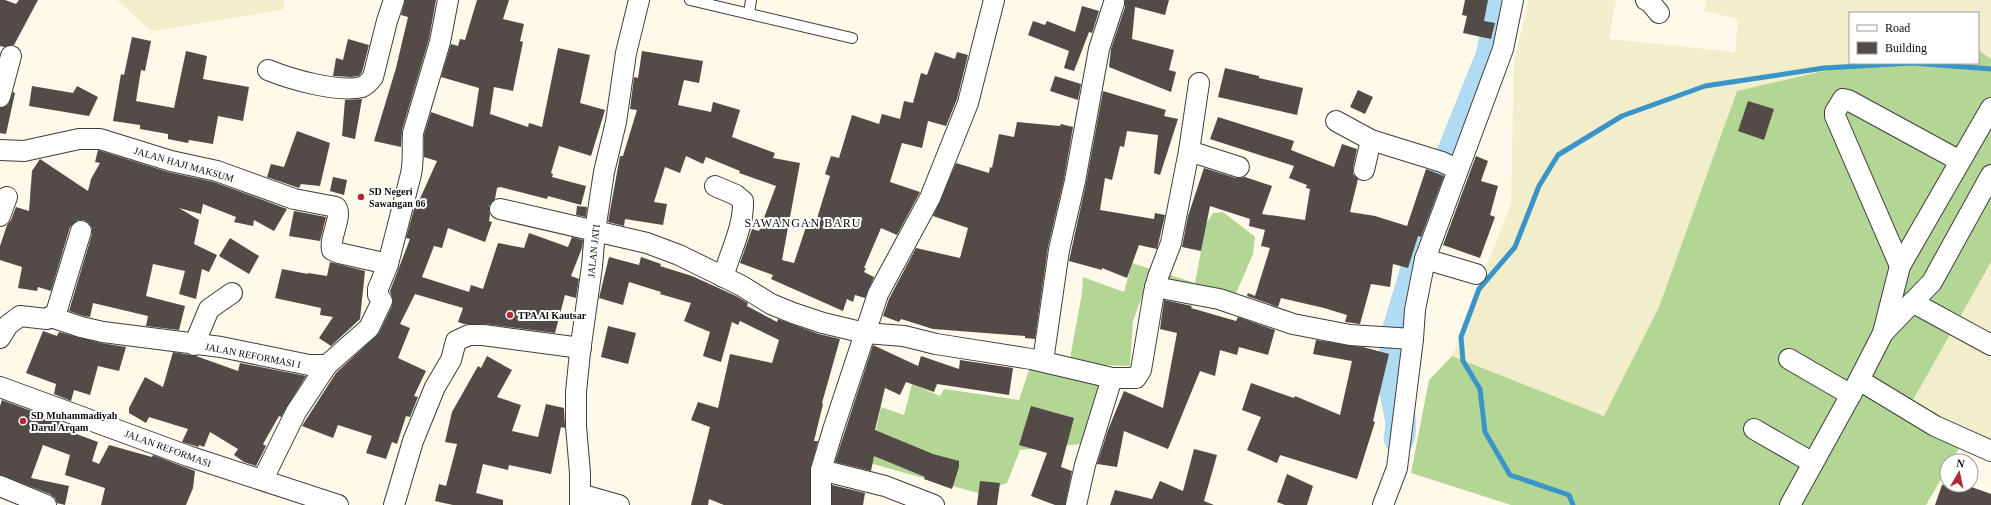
<svg xmlns="http://www.w3.org/2000/svg" width="1991" height="505" viewBox="0 0 1991 505" font-family="Georgia,serif">
<rect width="100%" height="100%" fill="#fef9e8"/>
<g fill="#f2edca">
<path d="M117,0H285L283,10L151,31Z"/>
<path d="M1529,0H1616L1609,39L1735,52L1738,19L1704,11L1707,0H1991V59L1978,50V13H1850V63H1858L1737,91L1659,307L1604,416L1452,356L1511,203L1514,62Z"/>
<path d="M1991,262V441L1968,432L1913,400Z"/>
</g>
<g fill="#b4d694">
<path d="M1978,50L1991,59V262L1913,400L1968,432L1952,461H1947V469L1926,505H1511L1411,473L1429,380L1452,356L1604,416L1659,307L1737,91L1858,63H1978Z"/>
<path d="M1223,212L1255,237L1253,254L1234,298L1169,292L1143,294L1133,321L1130,366L1069,364L1082,293L1083,277L1124,292L1132,263L1195,283L1206,224L1213,213Z"/>
<path d="M1030,367L1104,386L1091,443L1020,450L1007,483L978,493L869,463L881,407L904,415L912,384L940,396L944,389L1019,400Z"/>
</g>
<g fill="none" stroke-linecap="round" stroke-linejoin="round">
<path stroke="#3994c7" stroke-width="5" d="M1573,505L1569,495L1510,475L1485,432L1480,389L1463,361L1461,337L1479,289L1515,247L1539,186L1558,155L1622,116L1705,86L1824,68L1912,63L1991,69"/>
<path stroke="#afdcf3" stroke-width="31" d="M1399,438C1404,421 1396,403 1394,385C1393,366 1394,348 1398,329L1447,166L1491,56L1503,0"/>
</g>
<g fill="#524b47">
<path d="M0,0H5L16,4L19,0H38L14,45L4,47L0,46Z"/>
<path d="M405,0H436L429,39L402,130L401,147L374,141L396,68L408,17L401,15Z"/>
<path d="M477,0H509L503,19L524,24L520,41L523,42L513,91L494,87L490,114L528,127L529,123L542,127L558,48L590,55L580,103L605,110L591,156L559,146L551,173L553,174L552,177L586,186L581,205L548,196L547,199L500,187L497,188L495,199L489,206L490,215L489,221L492,222L485,242L448,228L442,248L434,246L422,277L469,292L471,285L483,289L498,243L524,248L529,233L568,247L572,237L583,240L582,248L571,276L579,279L576,298L565,295L555,333L484,324H464L458,322L463,308L415,294L400,324L410,328L398,358L426,371L414,396L418,397L410,417L406,416L397,444L392,442L386,459L366,453L372,436L338,425L333,438L302,426L336,373L379,333L392,306L393,300L390,291L410,239L406,238L416,202L418,203L437,161L424,157V135L431,112L473,127L479,88L441,77L451,44L458,46L460,39L465,40Z"/>
<path d="M1125,0H1169L1165,15L1135,7L1132,39L1174,50L1169,70L1176,72L1171,92L1109,67L1111,49L1125,7Z"/>
<path d="M1465,0H1488L1484,21L1495,23L1491,39L1463,33L1467,16L1462,15Z"/>
<path d="M1082,6L1099,11L1092,33L1089,32L1074,71L1064,68L1069,51L1028,35L1033,21L1045,25L1047,21L1075,32Z"/>
<path d="M132,37L151,41L145,71L141,70L136,101L174,108L186,51L207,56L203,79L249,87L243,121L218,116L213,144L189,140L188,143L168,139V134L140,129V125L113,121L121,74L124,75Z"/>
<path d="M348,39L369,45L362,72L359,76L351,77L333,76L336,58L343,60Z"/>
<path d="M642,51L703,61L699,83L684,80L678,105L711,112L713,102L740,110L732,137L775,153L773,158L800,163L782,260L794,263L808,221L815,225L830,176L825,174L831,156L839,158L852,115L879,124L882,114L900,119L904,101L913,103L921,73L927,75L935,52L955,59L957,52L968,55L957,99L946,126L928,121L922,148L902,143L890,182L920,192L897,235L881,228L864,268H866L864,272L874,277L865,298L855,295L853,302L847,299L843,311L771,279L773,275L740,263L752,229L759,231L776,186L739,173L740,171L706,157L703,164L686,156L680,173L665,167L654,202L667,204L663,225L625,219L624,226L608,222L620,156H623L637,110L630,109L634,77L638,78Z"/>
<path d="M1225,68L1259,76V78L1303,88L1297,115L1218,97Z"/>
<path d="M1055,76L1081,84L1078,100L1050,91Z"/>
<path d="M32,86L73,93L77,86L98,97L89,116L29,106Z"/>
<path d="M1358,90L1373,97L1365,114L1350,107Z"/>
<path d="M1103,91L1166,110L1164,116L1178,119L1160,175L1154,173L1158,135L1127,131L1124,147L1120,146L1112,180L1105,178L1100,210L1154,219L1155,213L1165,215L1157,249L1139,245L1127,278L1102,268V270L1069,261L1086,183Z"/>
<path d="M13,92L15,93L6,134L0,133V108L8,105Z"/>
<path d="M362,99L355,139L342,136L345,100Z"/>
<path d="M1748,101L1774,109L1764,140L1738,131Z"/>
<path d="M1218,117L1294,141L1291,150L1334,167L1342,144L1357,149L1353,168V174L1358,179L1350,212L1375,216L1407,226L1426,169L1444,176L1421,237L1418,236L1408,268L1393,264L1390,287L1371,284L1360,324L1345,322L1347,315L1324,308L1281,298L1278,307L1247,296L1248,293L1255,296L1270,248L1261,246L1265,230L1249,226L1250,219L1210,206L1201,251L1182,247L1188,216L1204,168L1236,178L1245,177L1272,186L1262,214L1305,220L1310,189L1306,188L1307,185L1289,178L1294,166L1210,139Z"/>
<path d="M1017,122L1060,126L1061,124L1073,127L1064,179L1048,247L1035,339L1025,338V336L933,329L901,319L899,322L883,316L889,299L916,248L960,258L968,228L933,216L956,163L989,173L990,167L992,168L999,134L1014,137Z"/>
<path d="M297,131L330,143L320,186L301,184L299,188L267,177L271,164L284,167Z"/>
<path d="M98,150L168,172L214,182L287,209L274,231L254,220L253,226L234,222L236,217L203,204L201,214L179,208L199,220L194,244L217,255L209,272L202,269L196,299L179,294L185,271L153,264L146,296L185,306L179,330L146,326L148,316L93,303L90,317L84,316L69,311L92,234V228L89,223L84,220H78L70,227L51,291L38,287L37,291L18,288L22,267L0,260V246L7,225L11,220L16,207L29,211L32,171L40,159L88,191L91,179L100,163L95,162Z"/>
<path d="M1476,156L1488,161L1481,181L1498,186L1490,215L1495,217L1480,258L1443,245Z"/>
<path d="M333,177L347,180L344,195L330,191Z"/>
<path d="M577,206L587,207L586,217L576,215Z"/>
<path d="M294,211L326,217L320,241L289,236Z"/>
<path d="M230,238L259,256L249,274L219,256Z"/>
<path d="M609,257L639,265L641,257L661,264L660,266L692,276L736,296L748,303L747,306L777,322L778,319L819,334L840,339L822,403L823,404L814,441H818L810,470V505H724L709,499L708,505H691L710,427L691,420L698,402L718,408L730,354L772,363L779,340L740,321L738,325L732,322L721,362L703,356L710,332L684,321L691,303L660,294L661,292L629,282L623,305L599,298Z"/>
<path d="M330,262L365,271L360,319L331,346L319,338L333,317L320,315L321,308L275,298L282,269L308,274V273L327,276Z"/>
<path d="M1164,300L1192,306L1191,308L1236,321L1238,317L1275,330L1268,355L1239,347L1237,355L1220,350L1215,376L1200,371L1168,449L1124,431L1117,467L1097,464L1108,430L1124,391L1163,408L1177,333L1160,329Z"/>
<path d="M608,326L636,333L628,364L601,357Z"/>
<path d="M43,331L57,336L59,332L101,343L126,347L119,371L98,366L90,395L74,390L71,401L54,394L56,384L26,373Z"/>
<path d="M1316,340L1363,347L1389,354L1373,421L1375,422L1357,479L1280,455L1277,463L1247,450L1261,417L1242,410L1251,383L1294,398L1295,396L1340,415L1352,361L1313,354Z"/>
<path d="M873,345L918,366L921,356L959,369L960,360L1013,368L1009,395L937,384L934,392L906,382L900,395L885,388L875,430L933,454L959,461V467L952,489L924,479L925,477L874,456L871,471L835,462Z"/>
<path d="M173,352L196,356L238,371L240,363L306,376L281,417L279,416L263,444L266,446L256,466L244,462L234,455L238,449L210,432L204,447L199,445V447L182,442L188,429L149,417L146,423L129,413V408L145,377L163,387Z"/>
<path d="M487,356L512,370L497,397L521,405L512,431L538,437L546,404L564,408L565,428L561,427L551,474L509,465L508,470L483,464L476,493L503,500V505H453L435,501L439,484L446,486L457,444L445,442L452,412L478,366L481,368Z"/>
<path d="M2,400L64,423L63,429L98,442L92,461L99,464L109,445L152,457L153,455L195,471L193,488L186,505H101L105,488L65,475L70,455L43,445L31,478L69,486L65,505L57,503L55,498L50,494L0,475V406Z"/>
<path d="M1031,406L1074,418L1061,467L1072,471L1065,505H1055L1031,496L1047,453L1019,445Z"/>
<path d="M1194,449L1217,455L1204,501L1214,505H1110L1115,490L1152,499L1160,481L1183,491Z"/>
<path d="M1287,474L1313,486L1307,505H1285L1277,502Z"/>
<path d="M980,481L1000,483L997,505H977Z"/>
<path d="M832,485L865,493L863,505H832Z"/>
<path d="M1942,485H1966L1991,494V505H1935Z"/>
</g>
<g fill="none" stroke-linecap="round" stroke-linejoin="round">
<g stroke="#3d3d3d" stroke-width="12">
<g id="lane">
<path d="M690,0L852,38"/>
<path d="M749,14L751,0"/>
</g>
</g>
<g stroke="#3d3d3d" stroke-width="22">
<g id="street">
<path d="M1646,0L1650,2L1659,13"/>
<path d="M268,70C290,79 338,93 362,87C367,85 370,81 373,77L387,21L394,0"/>
<path d="M0,97L11,56"/>
<path d="M1991,108L1900,266L1883,333L1932,282L1991,175"/>
<path d="M1336,121L1371,140L1442,162L1457,169"/>
<path d="M0,150L24,151L79,139H100L171,161L217,171L294,199L336,207C343,216 329,237 332,250L339,253L388,264"/>
<path d="M1189,151L1239,167"/>
<path d="M1364,170L1371,140"/>
<path d="M715,186L736,195L743,201C744,226 730,253 723,277"/>
<path d="M500,209L647,243L679,255L742,286L771,304L793,313L823,323L865,333L904,336L936,344L1031,359L1112,378H1136L1141,370L1154,292L1158,277L1171,243L1189,151L1199,83"/>
<path d="M0,216L7,197"/>
<path d="M1425,259L1476,274"/>
<path d="M1900,266L1835,116V112L1843,99L1848,100L1960,161"/>
<path d="M1155,287L1219,299L1293,324L1350,335L1413,339"/>
<path d="M1912,302L1991,345"/>
<path d="M51,317L81,327L103,332L221,347L309,365H327L296,412L263,479"/>
<path d="M0,338L8,325L20,316L47,319L56,313L81,231"/>
<path d="M194,345L209,309L232,293"/>
<path d="M1789,359L1851,395"/>
<path d="M1043,361L1059,250L1075,181L1099,49L1114,3"/>
<path d="M327,365L369,328L382,301L378,295V289L388,264L411,174C414,160 412,147 413,133L440,42L448,0"/>
<path d="M1859,380L1883,333"/>
<path d="M0,387L188,456L338,505"/>
<path d="M1754,429L1813,463"/>
<path d="M821,470L885,486L934,505"/>
<path d="M0,486L46,505"/>
<path d="M580,494L619,505"/>
<path d="M394,505L413,441L435,387L451,360L456,341L469,335H483L581,348"/>
<path d="M580,505V473L576,426V392L580,352L592,266L595,231L604,172L616,122L626,53L639,0"/>
<path d="M821,505V470L833,430L878,294L930,198L968,103L994,0"/>
<path d="M1076,505L1085,465L1112,378"/>
<path d="M1383,505L1397,468L1413,339L1415,310L1425,259L1503,49L1513,0"/>
<path d="M1790,505L1859,380L1935,426L1991,451"/>
</g>
</g>
<use href="#lane" stroke="#fff" stroke-width="10"/>
<use href="#street" stroke="#fff" stroke-width="20"/>
</g>
<g fill="#b32935" stroke="#fff" stroke-width="1.5">
<circle cx="361" cy="197" r="4"/>
<circle cx="510" cy="315" r="4"/>
<circle cx="23" cy="421" r="4"/>
</g>
<g text-anchor="middle" stroke-width="4" stroke-linejoin="round" paint-order="stroke">
<g font-size="10" fill="#0a0a0a" stroke="#fff">
<text transform="translate(184 164) rotate(16)" y="4">JALAN HAJI MAKSUM</text>
<text transform="translate(593 251) rotate(-84)" y="4">JALAN JATI</text>
<text transform="translate(253 355) rotate(11)" y="4">JALAN REFORMASI I</text>
<text transform="translate(168 448) rotate(20)" y="4">JALAN REFORMASI</text>
</g>
<g font-size="10" font-weight="bold" fill="#0a0a0a" stroke="#fff" text-anchor="start">
<text x="369" y="195">SD Negeri<tspan x="369" dy="12">Sawangan 06</tspan></text>
<text x="518" y="319">TPA Al Kautsar</text>
<text x="31" y="419">SD Muhammadiyah<tspan x="31" dy="12">Darul Arqam</tspan></text>
</g>
<g font-size="12" letter-spacing="1" fill="#0a0a0a" stroke="#fff">
<text x="803" y="227">SAWANGAN BARU</text>
</g>
</g>
<rect x="1849" y="12" width="130" height="52" fill="#ffffff" stroke="#9d9d9d"/>
<rect x="1857" y="25" width="20" height="6" fill="#ffffff" stroke="#9d9d9d"/>
<text x="1885" y="32" font-size="12" fill="#0a0a0a">Road</text>
<rect x="1857" y="42" width="20" height="12" fill="#524b47" stroke="#9d9d9d"/>
<text x="1885" y="52" font-size="12" fill="#0a0a0a">Building</text>
<g transform="translate(1959 473) rotate(9)"><circle r="19" fill="#ffffff" stroke="#9d9d9d"/>
<path d="M0-3L7 15L0 10L-7 15Z" fill="#b32935"/>
<text y="-6" font-size="11" font-weight="bold" text-anchor="middle" fill="#0a0a0a">N</text>
</g>
</svg>
